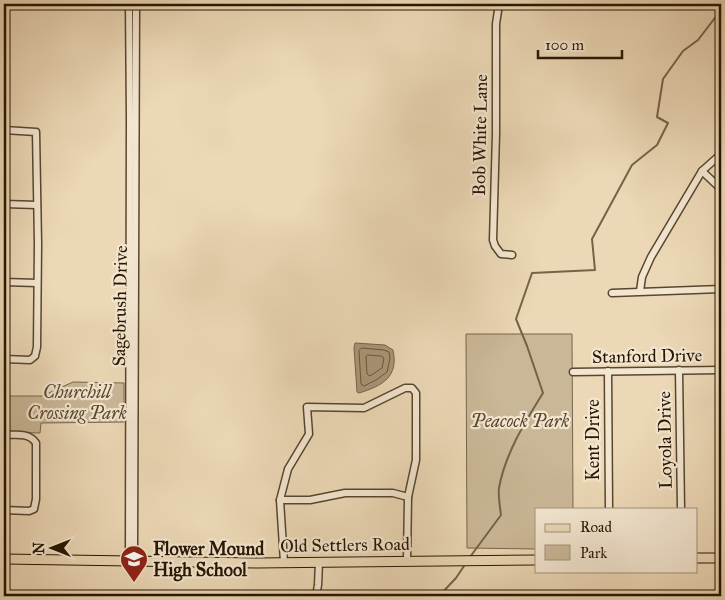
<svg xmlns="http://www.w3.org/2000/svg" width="725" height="600" viewBox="0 0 725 600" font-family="'IM FELL Great Primer',serif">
<rect width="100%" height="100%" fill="#ecd8b6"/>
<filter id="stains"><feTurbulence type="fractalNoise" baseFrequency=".004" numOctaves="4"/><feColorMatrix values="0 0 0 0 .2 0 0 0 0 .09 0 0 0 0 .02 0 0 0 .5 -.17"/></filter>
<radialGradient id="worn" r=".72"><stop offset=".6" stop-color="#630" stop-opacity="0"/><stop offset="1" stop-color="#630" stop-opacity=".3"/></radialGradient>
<g fill="#cab797" stroke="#78664c">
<path d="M466,334H572L573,509H536V549L467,548Z"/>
<path d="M73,382L124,383V422L41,423L40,433L4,432V396H42Z"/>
</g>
<path fill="#a99678" stroke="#756348" d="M355,343L385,345L393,350C399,377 382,386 359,393L357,392L354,348Z"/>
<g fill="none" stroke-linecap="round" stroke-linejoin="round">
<g stroke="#68563c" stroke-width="1">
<path d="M362,348L384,350L389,352L390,358L387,372L376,380L364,386L361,384L359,351Z"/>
<path d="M368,355L381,356L384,358L382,368L370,376L367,374L366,357Z"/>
</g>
<g stroke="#756348" stroke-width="2">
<path d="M470,557L501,515C500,507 498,496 499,488C505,454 525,422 543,393L527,346L516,319L532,273L595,270L592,239L632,165L657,145L668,123L657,117L663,79L683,51L698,40L721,10"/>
<path d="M439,596L456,578L466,563"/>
</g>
<g stroke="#58462e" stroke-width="9">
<g id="minor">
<path d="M129,4L130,119L129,557"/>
<path d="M499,4L496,24V134L493,240L495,246L501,254L512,255"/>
<path d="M4,130L36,132L38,244L37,347L35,356L30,360L4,359"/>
<path d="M702,171L721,189"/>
<path d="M4,204L37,205"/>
<path d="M4,282L37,283"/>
<path d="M640,291L642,277L651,257L702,171L721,154"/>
<path d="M612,293L721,289"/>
<path d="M679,370L681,509"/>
<path d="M608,371L609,509"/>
<path d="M573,372L721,370"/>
<path d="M4,435C15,435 29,432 36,443V499L34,509L29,511L4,510"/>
<path d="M280,500H310L345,493H393L408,497"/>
<path d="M129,561L134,546L136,4"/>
<path d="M284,562L280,500L288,469L309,434L307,407L364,408L405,388H412L416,393V460L408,497L407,561"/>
<path d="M316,596L318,585L319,562"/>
</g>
</g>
<g stroke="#261601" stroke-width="11">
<g id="major">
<path d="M696,558H721"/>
<path d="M4,559L257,563L536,560"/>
</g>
</g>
<use href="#minor" stroke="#f3e6d0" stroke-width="6"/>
<use href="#major" stroke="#ecd8b6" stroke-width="9"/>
</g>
<defs>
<g id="school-pin" transform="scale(1.4375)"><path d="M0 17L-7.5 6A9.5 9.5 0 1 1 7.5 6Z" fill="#8f2418" stroke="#f3e6d0"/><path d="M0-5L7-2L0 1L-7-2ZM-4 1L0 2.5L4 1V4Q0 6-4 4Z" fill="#fff"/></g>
</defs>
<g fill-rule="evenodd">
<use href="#school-pin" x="134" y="559"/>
</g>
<g text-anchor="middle" stroke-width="4.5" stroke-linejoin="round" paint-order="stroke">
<g font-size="18" fill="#261601" stroke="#f3e6d0">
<text transform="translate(480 135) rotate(-89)" y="6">Bob White Lane</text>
<text transform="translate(120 306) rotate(-89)" y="6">Sagebrush Drive</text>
<text transform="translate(647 356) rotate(-1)" y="6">Stanford Drive</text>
<text transform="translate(593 440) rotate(-90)" y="6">Kent Drive</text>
<text transform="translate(665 440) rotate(-91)" y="6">Loyola Drive</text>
<text transform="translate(345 545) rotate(-1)" y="6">Old Settlers Road</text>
</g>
<g font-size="18" font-style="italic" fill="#57462e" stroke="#f3e6d0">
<text x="77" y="398">Churchill<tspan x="77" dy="21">Crossing Park</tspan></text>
<text x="520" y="427">Peacock Park</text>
</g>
<g font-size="18" font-weight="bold" fill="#261601" stroke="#f3e6d0" text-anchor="start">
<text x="153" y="555">Flower Mound<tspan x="153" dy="21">High School</tspan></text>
</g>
</g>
<rect width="725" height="600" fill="none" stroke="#ecd8b6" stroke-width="20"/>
<rect x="5" y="5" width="715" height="590" fill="none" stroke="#261601" stroke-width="2.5"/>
<rect x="10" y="10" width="705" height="580" fill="none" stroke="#261601"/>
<rect x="535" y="508" width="162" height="65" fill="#f3e6d0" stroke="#a1937d"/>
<rect x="545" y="524" width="25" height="8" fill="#ecd8b6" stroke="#a1937d"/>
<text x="580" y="532" font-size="15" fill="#261601">Road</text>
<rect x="545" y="545" width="25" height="15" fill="#cab797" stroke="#a1937d"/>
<text x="580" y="558" font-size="15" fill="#261601">Park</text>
<g transform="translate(52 548) rotate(270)" stroke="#f3e6d0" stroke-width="4" paint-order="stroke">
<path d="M0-4L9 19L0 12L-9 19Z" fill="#261601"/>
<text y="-8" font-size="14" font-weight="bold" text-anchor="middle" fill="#261601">N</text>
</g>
<path d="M538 50v8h84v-8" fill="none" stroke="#261601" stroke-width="2.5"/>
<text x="545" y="50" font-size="15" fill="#261601" stroke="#f3e6d0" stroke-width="4" paint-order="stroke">100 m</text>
<rect width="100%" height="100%" filter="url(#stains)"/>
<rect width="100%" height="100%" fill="url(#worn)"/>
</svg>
